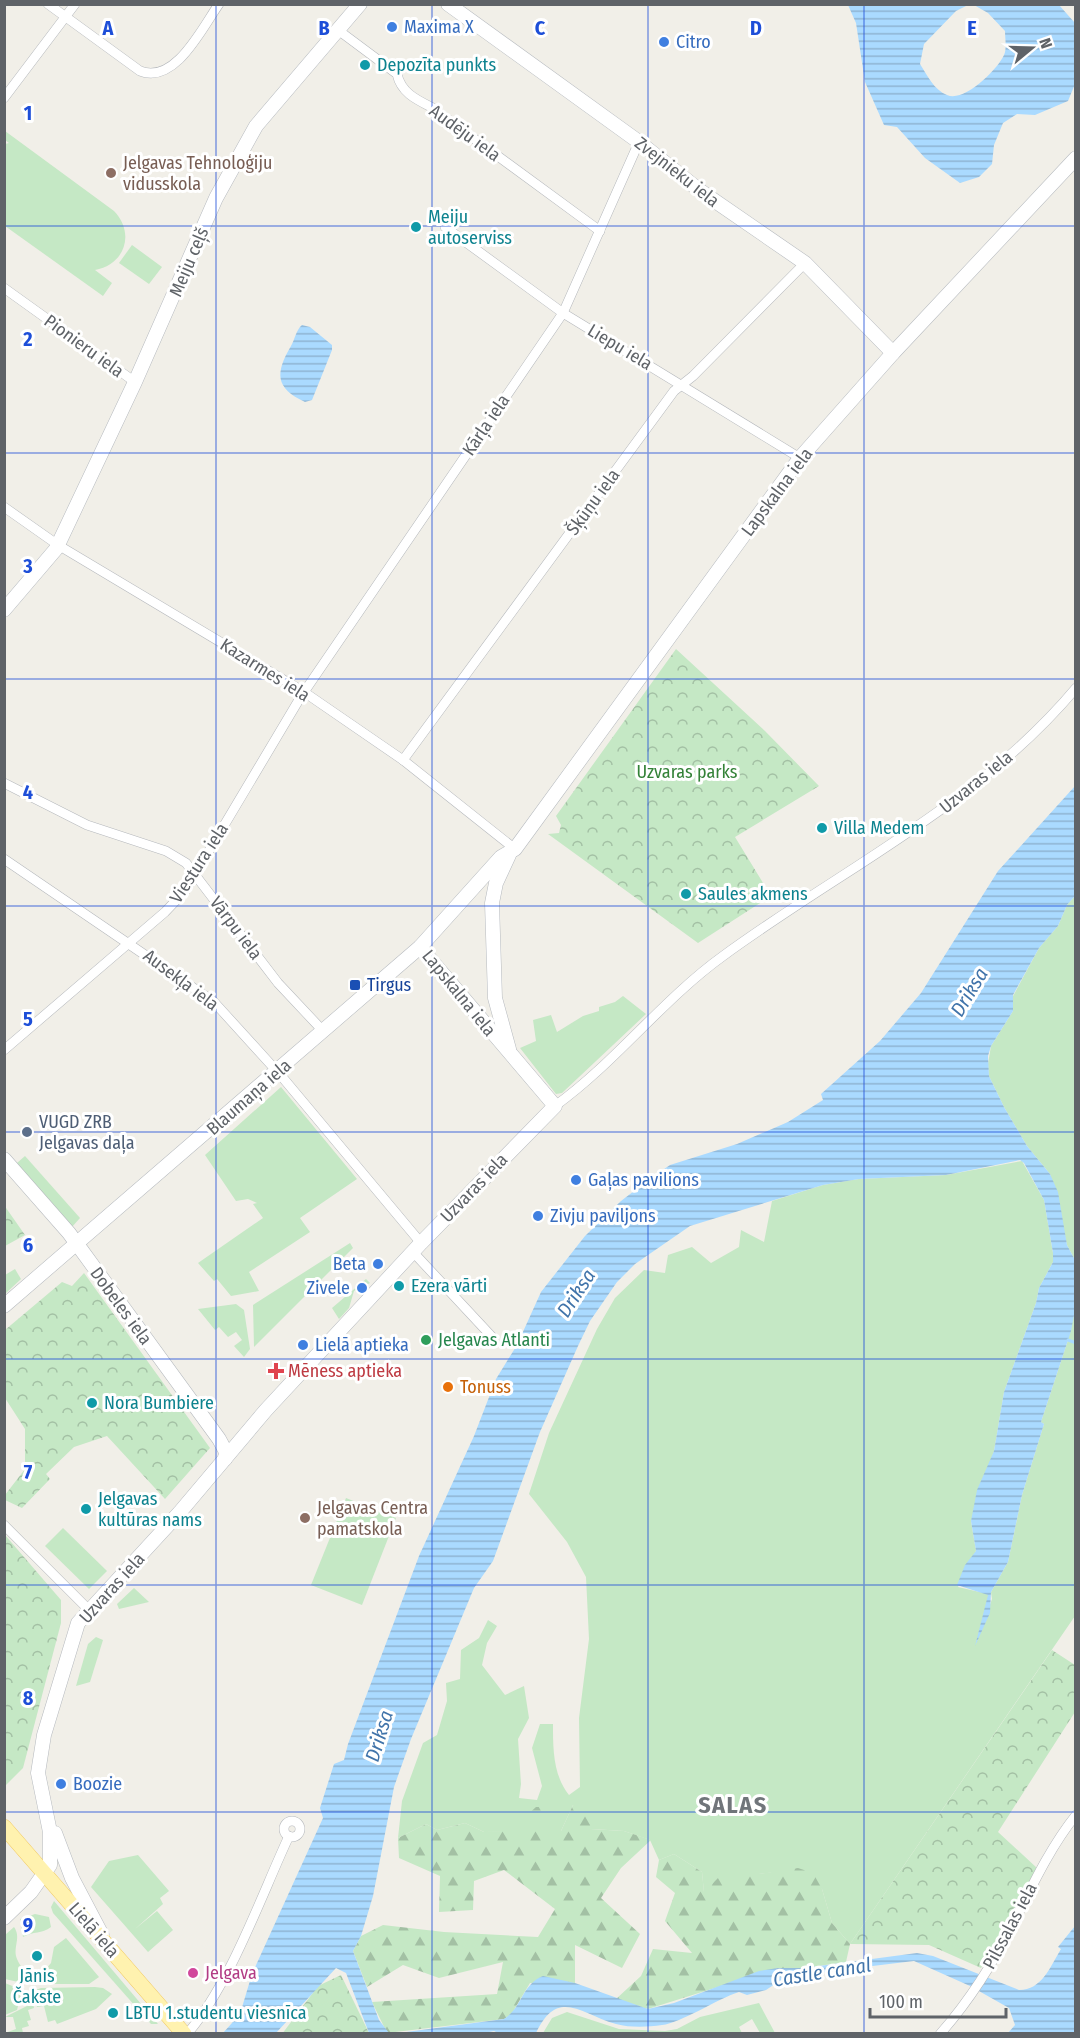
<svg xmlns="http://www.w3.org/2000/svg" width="1080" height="2038" viewBox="0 0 1080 2038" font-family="'Fira Sans Condensed',sans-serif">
<defs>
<pattern id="forest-firs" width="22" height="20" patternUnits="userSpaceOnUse" patternTransform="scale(1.5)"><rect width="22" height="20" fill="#c5e8c5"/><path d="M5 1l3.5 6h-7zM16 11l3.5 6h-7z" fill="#a3c0a4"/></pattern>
<pattern id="park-crowns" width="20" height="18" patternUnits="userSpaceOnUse" patternTransform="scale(1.5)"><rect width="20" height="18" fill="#c5e8c5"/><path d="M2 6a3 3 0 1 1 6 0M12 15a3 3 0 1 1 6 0" fill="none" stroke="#a3c0a4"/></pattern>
<pattern id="water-rules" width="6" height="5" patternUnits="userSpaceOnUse" patternTransform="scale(1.5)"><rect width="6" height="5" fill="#aadaff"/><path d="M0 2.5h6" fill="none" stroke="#8eb4d2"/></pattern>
</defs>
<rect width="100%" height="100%" fill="#f1efe8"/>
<g fill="#c5e8c5">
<path d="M5,131L114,211C136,234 124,265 95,270L112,283L103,296L5,226V144L9,143L5,140Z"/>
<path d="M132,245L162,267L149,284L119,263Z"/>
<path d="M1075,896V1260L1067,1245L1050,1174L1027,1146L1004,1107L989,1076L988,1064L991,1046L1013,1011L1012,998L1039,948L1058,926L1067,905Z"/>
<path d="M623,996L646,1014L562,1093L556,1094L520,1048L536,1041L533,1020L551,1015L557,1032L583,1016L599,1011V1007L615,1002Z"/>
<path d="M281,1087L357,1179L300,1218L310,1232L249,1272L259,1291L231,1296L217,1279L214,1281L198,1263L263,1218L253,1204L257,1203L248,1199L236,1201L205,1155Z"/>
<path d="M25,1156L80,1218L71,1228L17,1163Z"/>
<path d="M1022,1161L1044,1200L1053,1253V1262L1039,1288L1036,1303L1004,1392L994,1451L971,1521L976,1551L958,1587L988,1594L989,1597L976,1644L992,1599L991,1592L1008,1562L1022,1495L1044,1424L1041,1422L1068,1340L1075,1310V1616L850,1944L832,1923L822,1889L775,1872L759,1874L704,1893L702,1872L674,1854L659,1860L650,1840L624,1831L591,1829L573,1805L561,1831L484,1832L465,1823L437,1830L426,1824L398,1838L402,1801L423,1743L437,1735L447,1701L446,1683L460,1679L461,1650L479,1638L488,1620L497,1626L487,1643L482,1665L505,1695L524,1686L529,1718L518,1739L521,1784L519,1798L537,1800L542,1786L532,1748L540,1724H553C553,1749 553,1775 569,1795L580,1787L579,1718L589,1639L586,1577L567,1542L529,1494L549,1433L597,1329L615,1298L644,1270L665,1273L668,1255L692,1247L711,1263L739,1247L741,1230L764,1242L772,1201L823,1185L859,1179L946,1175Z"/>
<path d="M350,1243L353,1248L254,1347L253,1305Z"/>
<path d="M15,1269L21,1279L5,1294V1275Z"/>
<path d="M366,1279L370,1283L354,1291L349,1308L339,1319L332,1308Z"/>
<path d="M236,1304L244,1310L250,1349L244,1357L234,1346L242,1340L236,1332L228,1337L219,1327L215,1330L198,1309Z"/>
<path d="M346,1498L396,1518L362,1605L311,1585Z"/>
<path d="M63,1528L107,1571L89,1589L45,1546Z"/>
<path d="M134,1588L149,1602L119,1609L117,1604Z"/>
<path d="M96,1637L103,1640L90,1682L76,1686L88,1644Z"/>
<path d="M138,1855L169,1891L160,1898L163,1904L135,1929L157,1911L173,1930L148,1952L91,1887L109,1861Z"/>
<path d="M54,1901L158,2024H151L53,1913L51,1907Z"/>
<path d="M35,1914L49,1917L51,1927C42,1934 33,1931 23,1937L20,1919Z"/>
<path d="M14,1927C21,1937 14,1945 16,1956C19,1967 28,1971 27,1984L5,1979V1935Z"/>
<path d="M66,1938L99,1977L89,1984H40V1976L51,1963L54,1947Z"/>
<path d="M5,1983L22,1990L17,2010L5,2015Z"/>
<path d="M95,1987L103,1988L112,1994L96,2009L57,2024L55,2020L48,2022L44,2006L37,2007L33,1991L41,1988Z"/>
<path d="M33,2003L34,2008L28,2010L31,2020L27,2021L29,2026L22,2028L23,2033H5L16,2029L13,2017H5Z"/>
<path d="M759,2003L775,2033H760L752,2019L739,2027L742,2033H543L552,2018L567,2012L619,2029L665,2031L677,2029L700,2017Z"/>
</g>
<g fill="url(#forest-firs)">
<path d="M573,1805L589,1811L591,1829L624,1831L651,1840L621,1868L601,1898L640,1934L622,1968L575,1945V1983H530L511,2015L504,2019L387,2033L372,2002L497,1994L503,1962L439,1978L403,1965L367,1987L353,1951L361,1936L383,1925L444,1932L538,1937L555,1909L504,1870L474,1881L473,1910L439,1912L440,1876L399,1858L398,1838L426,1824L437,1830L465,1823L484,1832L530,1830L524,1818L536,1807H547L544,1831H561Z"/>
<path d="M674,1854L702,1872L704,1892L719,1877L749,1869L759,1874L798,1868L813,1873L822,1889L832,1923L850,1944L846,1962L804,1968H778L648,2009L616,1999L641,1976L653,1949L692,1953L665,1921L675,1893L656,1877L659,1860Z"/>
</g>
<g fill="url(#park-crowns)">
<path d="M676,649L765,731L819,786L735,837L771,896L698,943L548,834L559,833L561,825L556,816Z"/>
<path d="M4,1205L25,1235L5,1246H4Z"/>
<path d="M84,1273L210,1448L165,1499L107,1436L74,1447L46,1474L50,1479L22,1508L5,1500V1495L25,1469V1429L5,1398V1330L62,1282L72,1286Z"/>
<path d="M5,1535L61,1600V1623L23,1768L5,1786Z"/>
<path d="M1052,1650L1075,1665V1712L998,1832L1037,1868L981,1968L929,1945L850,1944Z"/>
<path d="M341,1975L369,2033L282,2034L318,1986Z"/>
</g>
<g fill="url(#water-rules)">
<path d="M848,5H968L956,11L924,44L920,64C927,75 934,90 947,95C964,103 998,69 1004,55C1007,49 1005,38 1005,31L988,13L974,5H1059L1075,23V84L1068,101L1035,115L1017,114L1003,123L994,145L992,164L979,177L960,183L925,158L897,127L884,125L865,82L856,23Z"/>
<path d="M302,325L310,327L332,345V350L312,400L305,402C275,388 275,373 291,346C295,339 296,330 302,325Z"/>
<path d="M1075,786V896L1067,905L1058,926L1039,948L1013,995V1011L991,1046L988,1056L989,1076L1004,1107L1027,1146L1050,1174L1058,1192L1067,1245L1075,1260V1310L1071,1331L1041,1422L1044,1424L1022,1495L1008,1562L991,1592L990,1613L975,1646L988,1595L957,1585L965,1565L976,1551L971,1521L977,1490L994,1451L1004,1392L1036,1303L1039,1288L1053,1262V1253L1044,1200L1024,1163L1020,1160L946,1175L859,1179L823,1185L690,1226L635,1264L617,1282L590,1321L578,1346L540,1432L493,1561L474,1588L411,1739L394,1787L373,1896L361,1936L353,1951L379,2020L389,2033H369L346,1973L336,1968L276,2033H223L240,2014L252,1974L323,1818L320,1808L334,1764L344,1760L348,1744L419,1556L474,1436L496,1379L517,1345L541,1292L585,1236L621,1201L647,1181L670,1165L737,1144L788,1122L823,1100L821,1094L880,1041L921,993L998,871Z"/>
<path d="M1075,1926V2033H1008L1015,2025L1009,2008L970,1986L914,1961L831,1971L778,1982L766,1990L747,1995L739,1992C717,1999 681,2023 662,2025C648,2027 631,2028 616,2024C580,2014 558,1987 536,2033H498L494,2031L479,2034H391L504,2019C522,2008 522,1984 543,1976L575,1983L648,2009L674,2003L759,1971L778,1968H804L917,1953L933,1956L1019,1990C1042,1990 1050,1967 1061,1949L1058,1947Z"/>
</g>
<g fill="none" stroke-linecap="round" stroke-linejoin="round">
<path stroke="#aadaff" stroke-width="3" d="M1068,1340L1076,1343"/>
<g stroke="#b5b8bc" stroke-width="10">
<g id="street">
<path d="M48,4L140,71C175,85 202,28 219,4"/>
<path d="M338,30L397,74C401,92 415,99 431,107L600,231"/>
<path d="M4,98L75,4"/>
<path d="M445,227L563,313L800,458"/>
<path d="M4,288L135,382"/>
<path d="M4,507L58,545L304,692L403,760L515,849"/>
<path d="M403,760L674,391L693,376L805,263"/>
<path d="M4,783L87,825L166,851L186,863L278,983L324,1032"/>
<path d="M4,859L214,1002L283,1078L421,1243"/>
<path d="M4,1050L165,912L185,891L300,698L563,313L639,142"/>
<path d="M555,1106C616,1062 662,1000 723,956C843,868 979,804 1076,688"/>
<path d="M413,1252L494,1339"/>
<path d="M4,1525L89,1610"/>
<circle cx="292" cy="1829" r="8"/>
<path d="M187,2034C230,1985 261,1896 289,1836"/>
<path d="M940,2034C972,1998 997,1957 1018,1914C1035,1880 1052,1845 1076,1815"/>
</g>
</g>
<g stroke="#b6babf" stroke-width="15">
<g id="secondary">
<path d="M448,4L639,142L699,190L805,263L893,353"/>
<path d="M4,610L56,549L135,382L216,198L256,126L360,4"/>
<path d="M509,1049L495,998L492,903L496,883L509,855"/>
<path d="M4,1159L69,1233L219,1439L226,1452L225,1459"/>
<path d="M4,1306L420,947L501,857L515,849L800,458L893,353L1076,158"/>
<path d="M55,1833L72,1878L102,1935"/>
<path d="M4,1918L31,1892L50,1865V1832L38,1773L44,1735L78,1623L180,1512L266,1410L421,1243L555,1106L420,947"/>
</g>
</g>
<g stroke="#f2c960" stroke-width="16">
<path id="primary" d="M4,1827L184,2034"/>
</g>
<use href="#street" stroke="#fff" stroke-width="9"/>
<use href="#secondary" stroke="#fff" stroke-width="14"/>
<use href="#primary" stroke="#fff2af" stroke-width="15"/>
</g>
<path fill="none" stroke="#1d4ed8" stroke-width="1.5" stroke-opacity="0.55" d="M216,4V2034M432,4V2034M648,4V2034M864,4V2034M4,226H1076M4,453H1076M4,679H1076M4,906H1076M4,1132H1076M4,1359H1076M4,1585H1076M4,1812H1076"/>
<g fill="#3f7fe0" stroke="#fff" stroke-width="2">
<circle cx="392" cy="27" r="6"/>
<circle cx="664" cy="42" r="6"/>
<circle cx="576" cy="1180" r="6"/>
<circle cx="538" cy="1216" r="6"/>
<circle cx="378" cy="1264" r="6"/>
<circle cx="362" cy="1288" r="6"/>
<circle cx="303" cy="1345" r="6"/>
<circle cx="61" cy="1784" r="6"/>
</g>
<g fill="#0f9aa8" stroke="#fff" stroke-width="2">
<circle cx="365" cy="65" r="6"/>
<circle cx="416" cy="227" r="6"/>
<circle cx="822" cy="828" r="6"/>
<circle cx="686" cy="894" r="6"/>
<circle cx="399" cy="1286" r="6"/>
<circle cx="92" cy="1403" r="6"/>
<circle cx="86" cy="1509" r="6"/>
<circle cx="37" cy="1956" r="6"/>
<circle cx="113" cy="2013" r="6"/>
</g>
<g fill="#8d6e63" stroke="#fff" stroke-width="2">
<circle cx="111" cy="173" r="6"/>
<circle cx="305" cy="1518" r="6"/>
</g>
<rect fill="#1a4fb4" stroke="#fff" stroke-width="2" x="349" y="979" width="12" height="12" rx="3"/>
<circle fill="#5c6f8a" stroke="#fff" stroke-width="2" cx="27" cy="1132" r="6"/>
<circle fill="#2e9e5b" stroke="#fff" stroke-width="2" cx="426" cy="1340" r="6"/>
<path fill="#e0444e" stroke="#fff" stroke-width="2" d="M273 1362h6v6h6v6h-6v6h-6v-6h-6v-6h6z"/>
<circle fill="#e8710a" stroke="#fff" stroke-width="2" cx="448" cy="1387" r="6"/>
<circle fill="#d1479c" stroke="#fff" stroke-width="2" cx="193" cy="1973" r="6"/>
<g text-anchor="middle" stroke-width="6" stroke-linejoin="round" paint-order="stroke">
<g font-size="18" fill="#366cbe" stroke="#fff" text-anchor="start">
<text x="404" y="33">Maxima X</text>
<text x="676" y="48">Citro</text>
<text x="588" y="1186">Gaļas pavilions</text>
<text x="550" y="1222">Zivju paviljons</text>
<text x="366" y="1270" text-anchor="end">Beta</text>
<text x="350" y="1294" text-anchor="end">Zivele</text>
<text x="315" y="1351">Lielā aptieka</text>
<text x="73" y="1790">Boozie</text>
</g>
<g font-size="18" fill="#0d838f" stroke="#fff" text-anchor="start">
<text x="377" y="71">Depozīta punkts</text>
<text x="428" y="223">Meiju<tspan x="428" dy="21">autoserviss</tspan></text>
<text x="834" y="834">Villa Medem</text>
<text x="698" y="900">Saules akmens</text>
<text x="411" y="1292">Ezera vārti</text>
<text x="104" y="1409">Nora Bumbiere</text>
<text x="98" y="1505">Jelgavas<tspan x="98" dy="21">kultūras nams</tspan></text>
<text x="37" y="1982" text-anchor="middle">Jānis<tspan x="37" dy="21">Čakste</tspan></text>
<text x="125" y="2019">LBTU 1.studentu viesnīca</text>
</g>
<g font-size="18" fill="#5f6368" stroke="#fff">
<text transform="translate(465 133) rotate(36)" y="6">Audēju iela</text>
<text transform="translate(677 172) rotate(38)" y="6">Zvejnieku iela</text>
<text transform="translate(189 262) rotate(-67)" y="6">Meiju ceļš</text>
<text transform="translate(84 346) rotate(36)" y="6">Pionieru iela</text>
<text transform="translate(620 347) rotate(31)" y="6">Liepu iela</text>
<text transform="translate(486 425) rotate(-56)" y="6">Kārļa iela</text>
<text transform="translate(777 492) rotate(-53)" y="6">Lapskalna iela</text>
<text transform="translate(593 502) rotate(-54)" y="6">Šķūņu iela</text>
<text transform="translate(265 670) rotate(32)" y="6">Kazarmes iela</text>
<text transform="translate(976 782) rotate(-39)" y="6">Uzvaras iela</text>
<text transform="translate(199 863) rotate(-57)" y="6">Viestura iela</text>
<text transform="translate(236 928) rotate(53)" y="6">Vārpu iela</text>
<text transform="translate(181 980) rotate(37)" y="6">Ausekļa iela</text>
<text transform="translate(459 993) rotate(51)" y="6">Lapskalna iela</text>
<text transform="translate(249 1097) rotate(-41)" y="6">Blaumaņa iela</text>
<text transform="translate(474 1188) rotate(-46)" y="6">Uzvaras iela</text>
<text transform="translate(121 1306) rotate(54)" y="6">Dobeles iela</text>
<text transform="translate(112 1588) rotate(-48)" y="6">Uzvaras iela</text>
<text transform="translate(1010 1926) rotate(-62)" y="6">Pilssalas iela</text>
<text transform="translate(94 1930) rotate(49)" y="6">Lielā iela</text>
</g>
<g font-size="18" fill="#785e54" stroke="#fff" text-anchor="start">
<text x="123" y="169">Jelgavas Tehnoloģiju<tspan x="123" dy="21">vidusskola</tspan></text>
<text x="317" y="1514">Jelgavas Centra<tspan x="317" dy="21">pamatskola</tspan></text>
</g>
<g font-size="18" fill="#348238" stroke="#fff">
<text x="687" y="778">Uzvaras parks</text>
</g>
<g font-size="18" fill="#164399" stroke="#fff" text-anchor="start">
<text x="367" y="991">Tirgus</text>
</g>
<g font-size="18" fill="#4e5e75" stroke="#fff" text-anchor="start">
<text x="39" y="1128">VUGD ZRB<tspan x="39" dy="21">Jelgavas daļa</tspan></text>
</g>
<g font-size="18" fill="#27864d" stroke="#fff" text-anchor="start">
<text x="438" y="1346">Jelgavas Atlanti</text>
</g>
<g font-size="18" fill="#be3a42" stroke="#fff" text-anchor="start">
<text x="288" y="1377">Mēness aptieka</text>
</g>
<g font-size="18" fill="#c56008" stroke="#fff" text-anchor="start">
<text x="460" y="1393">Tonuss</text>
</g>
<g font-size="18" fill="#b23c85" stroke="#fff" text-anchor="start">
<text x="205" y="1979">Jelgava</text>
</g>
<g font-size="20" font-style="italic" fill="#4174aa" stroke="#fff">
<text transform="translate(969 992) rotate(-59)" y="7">Driksa</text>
<text transform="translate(576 1293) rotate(-57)" y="7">Driksa</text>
<text transform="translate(379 1736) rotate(-73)" y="7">Driksa</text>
<text transform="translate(822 1972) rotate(-9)" y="7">Castle canal</text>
</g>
<g font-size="24" font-weight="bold" letter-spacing="1.5" fill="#70757a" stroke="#fff">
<text x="733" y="1813">SALAS</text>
</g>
</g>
<g font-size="20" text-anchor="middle" font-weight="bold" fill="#1d4ed8" stroke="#fff" stroke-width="6" stroke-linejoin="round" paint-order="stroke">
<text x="108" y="35">A</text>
<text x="324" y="35">B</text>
<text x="540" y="35">C</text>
<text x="756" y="35">D</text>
<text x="972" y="35">E</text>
<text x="28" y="120">1</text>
<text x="28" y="346">2</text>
<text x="28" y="573">3</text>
<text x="28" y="799">4</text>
<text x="28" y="1026">5</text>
<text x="28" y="1252">6</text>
<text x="28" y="1479">7</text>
<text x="28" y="1705">8</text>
<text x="28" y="1932">9</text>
</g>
<rect width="1080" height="2038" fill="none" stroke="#5f6368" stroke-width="12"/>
<g transform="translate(1032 48) rotate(71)" stroke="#ffffff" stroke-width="4.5" paint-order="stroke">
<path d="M0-4.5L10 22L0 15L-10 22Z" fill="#5f6368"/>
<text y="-9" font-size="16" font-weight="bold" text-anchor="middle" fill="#5f6368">N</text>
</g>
<path d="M870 2008v9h136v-9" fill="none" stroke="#5f6368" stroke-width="3"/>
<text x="879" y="2008" font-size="18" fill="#5f6368" stroke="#ffffff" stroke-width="4.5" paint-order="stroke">100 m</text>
</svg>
